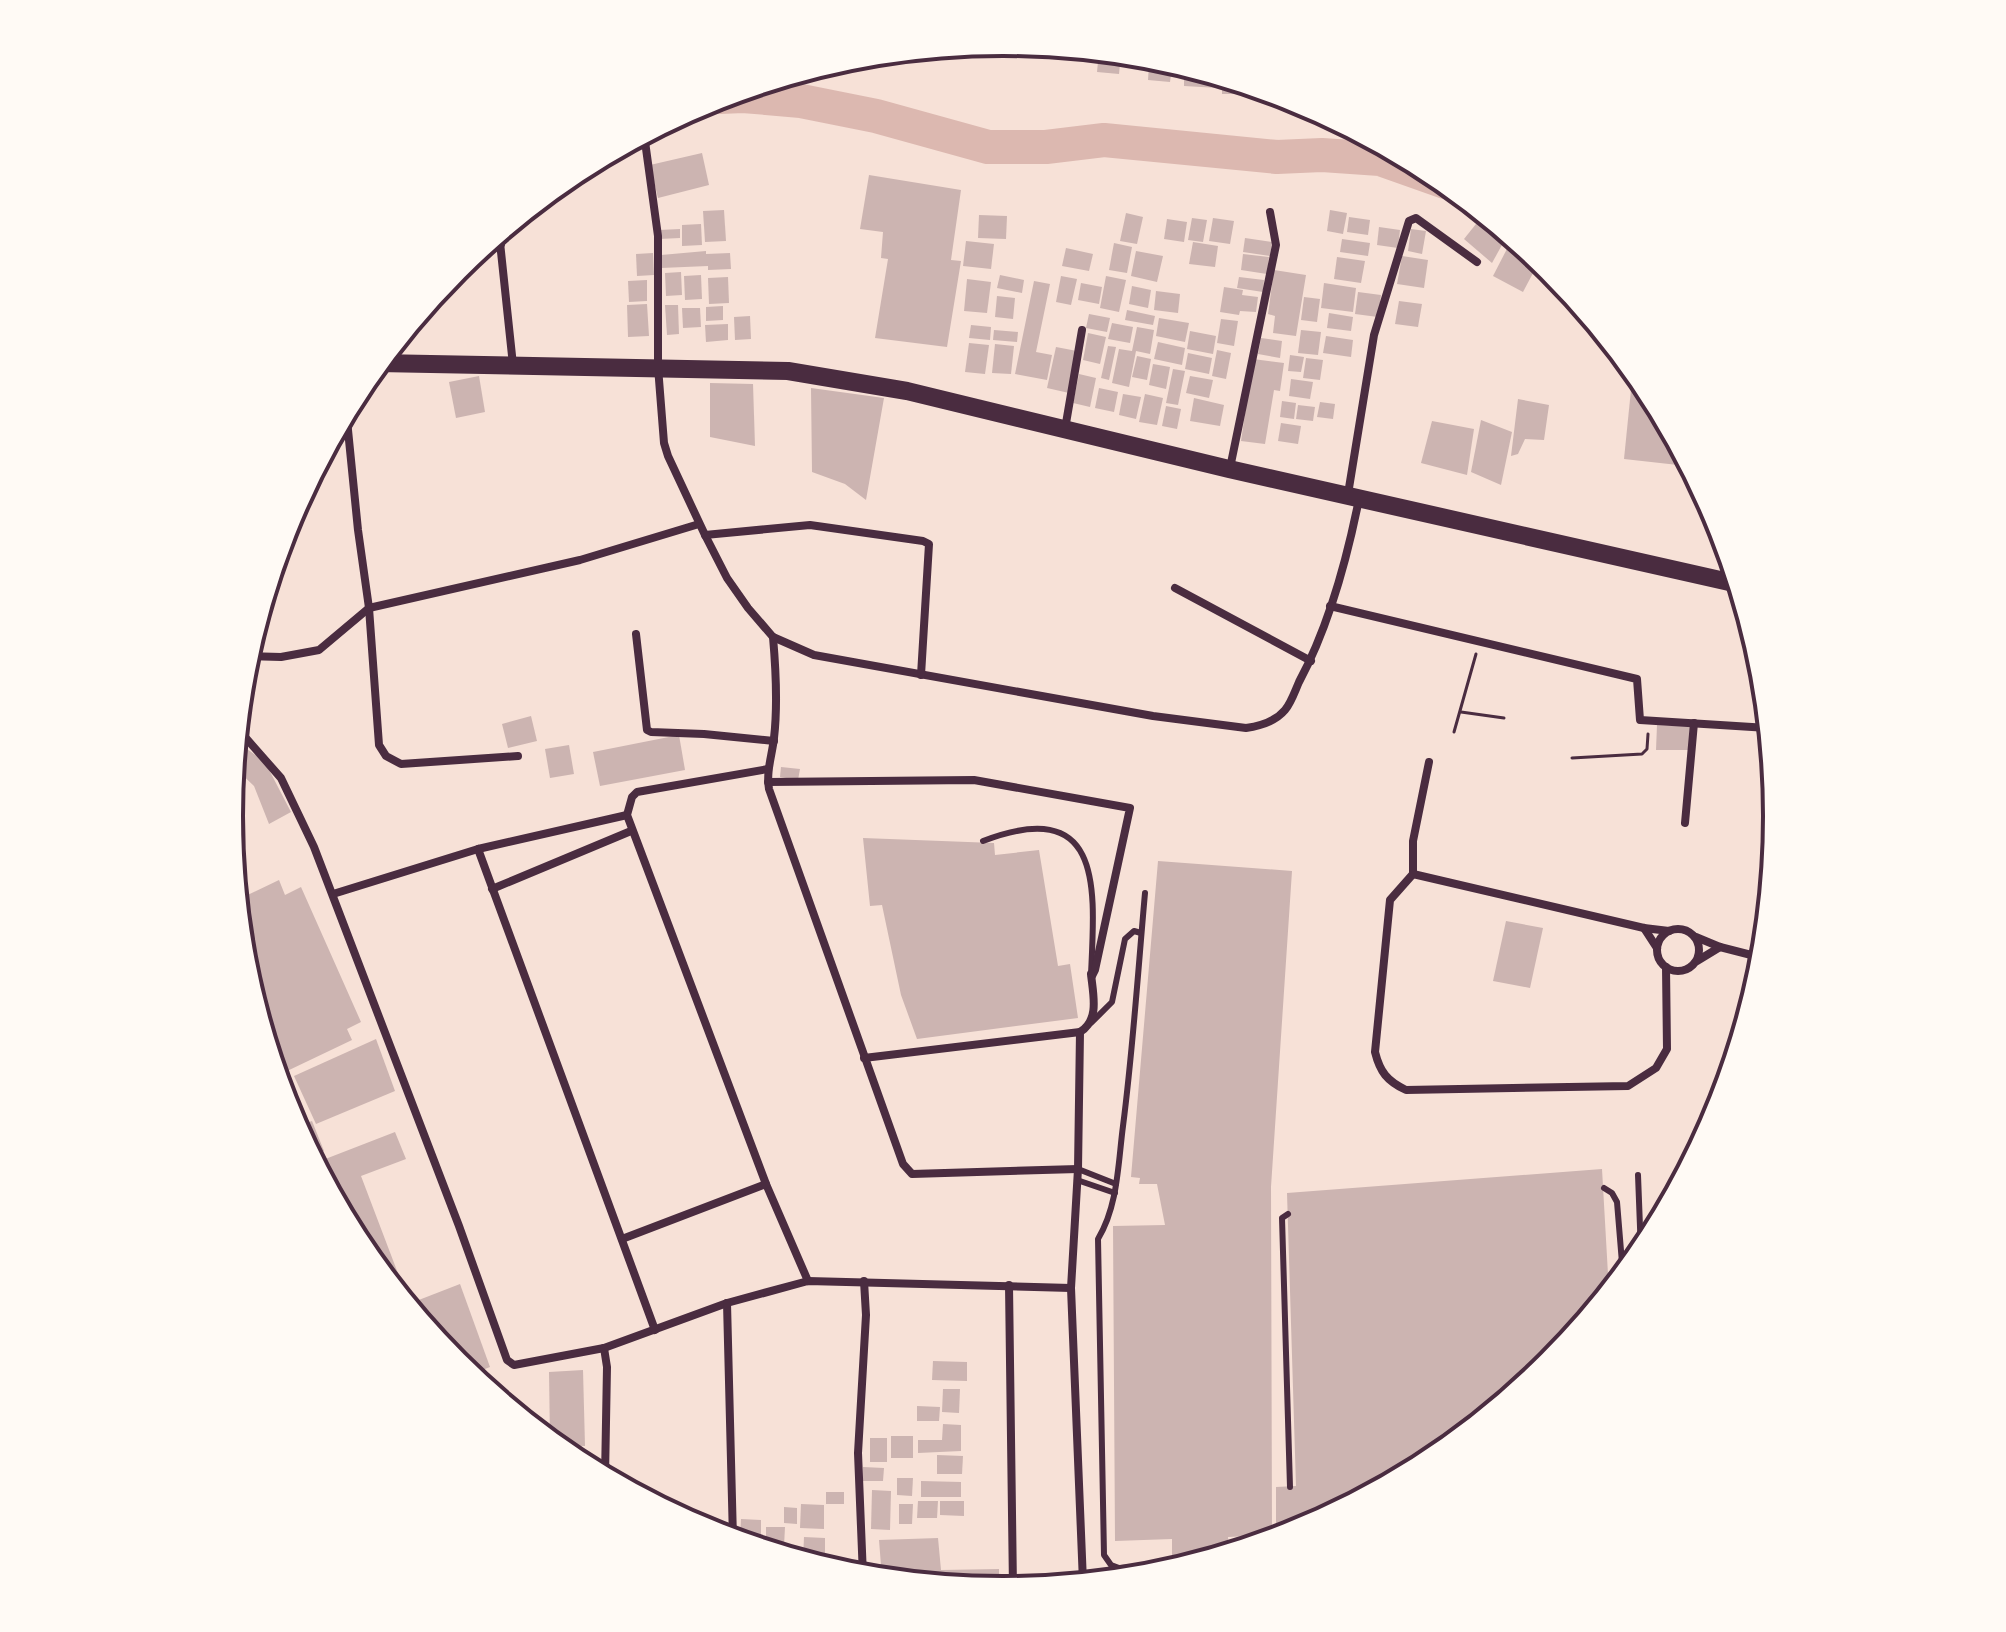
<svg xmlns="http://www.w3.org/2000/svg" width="2006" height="1632" viewBox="0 0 2006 1632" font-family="'IBM Plex Serif',serif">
<rect width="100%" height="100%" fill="#f7e1d7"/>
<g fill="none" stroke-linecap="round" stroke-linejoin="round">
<path stroke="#dcb8b0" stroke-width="34" d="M720,97L743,96L801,101L876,116L988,147H1046L1104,140L1277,157L1322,155L1380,159L1445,182"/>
</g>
<g fill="#ccb4b1">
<path d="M1099,51L1121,54L1119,74L1097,72Z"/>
<path d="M1149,65L1172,67L1170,82L1148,80Z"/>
<path d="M1184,75L1219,77V88L1184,86Z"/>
<path d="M1222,77L1251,86V94H1222Z"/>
<path d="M702,153L709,185L658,198L650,165Z"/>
<path d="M869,175L961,190L951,260L961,261L947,347L875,338L888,259L881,258L883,232L860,229Z"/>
<path d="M724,210L726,241L705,242L703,211Z"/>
<path d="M1330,210L1347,213L1343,234L1327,231Z"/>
<path d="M1126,213L1143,217L1137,244L1120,241Z"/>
<path d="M1484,214L1508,234L1492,263L1464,239Z"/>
<path d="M979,215L1007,216L1006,239L978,238Z"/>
<path d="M1349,217L1370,220L1368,235L1347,232Z"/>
<path d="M1192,218L1207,220L1203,242L1188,240Z"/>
<path d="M1213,218L1234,221L1230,244L1209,241Z"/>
<path d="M1167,219L1187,222L1184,242L1164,239Z"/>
<path d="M701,224L702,245L682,246V225Z"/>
<path d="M1379,227L1400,230L1398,248L1377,245Z"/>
<path d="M680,229V238L659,239V230Z"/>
<path d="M1411,229L1426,231L1422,254L1408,251Z"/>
<path d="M1245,238L1272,242L1270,256L1243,252Z"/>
<path d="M1342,239L1370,243L1368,256L1340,252Z"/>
<path d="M966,241L994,244L991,269L963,266Z"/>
<path d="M1193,242L1218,246L1215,267L1189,264Z"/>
<path d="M1114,243L1132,247L1127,273L1109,270Z"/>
<path d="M1510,243L1540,260L1523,292L1493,276Z"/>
<path d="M1066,248L1093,254L1089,271L1062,266Z"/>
<path d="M706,251V254L730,253L731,269L708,270V266L661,268V255Z"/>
<path d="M1136,251L1163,256L1157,282L1131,276Z"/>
<path d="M653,253L654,275L637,276L636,254Z"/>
<path d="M1243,254L1269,257L1267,274L1241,270Z"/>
<path d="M1402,256L1428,260L1424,288L1397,284Z"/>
<path d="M1337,257L1365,261L1361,283L1334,279Z"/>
<path d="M1274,270L1306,275L1296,336L1273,333L1275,316L1268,314Z"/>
<path d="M681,272L682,295L666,296L665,273Z"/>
<path d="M701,275L702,299L685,300L684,276Z"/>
<path d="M1000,275L1024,280L1022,293L997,288Z"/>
<path d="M1061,276L1077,279L1071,305L1056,302Z"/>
<path d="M1106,276L1126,280L1119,312L1100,308Z"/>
<path d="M728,277L729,303L709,304L708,278Z"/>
<path d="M1239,277L1264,280L1263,292L1237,288Z"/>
<path d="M967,279L991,282L987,313L964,311Z"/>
<path d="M647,280V301L629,302L628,281Z"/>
<path d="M1034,281L1050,284L1036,352L1052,355L1047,380L1015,374Z"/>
<path d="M1081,283L1102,287L1099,304L1078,300Z"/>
<path d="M1324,283L1356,288L1353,312L1321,308Z"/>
<path d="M1132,286L1151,290L1148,308L1129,304Z"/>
<path d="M1224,287L1243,290L1242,295L1258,297L1256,312L1240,311L1239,315L1220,312Z"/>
<path d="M1156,291L1180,294L1178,313L1154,310Z"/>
<path d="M1358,292L1381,295L1378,317L1355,314Z"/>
<path d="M997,296L1015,298L1013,319L995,317Z"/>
<path d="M1304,297L1320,299L1317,322L1301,320Z"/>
<path d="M1399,301L1422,304L1418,327L1395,324Z"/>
<path d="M647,304L649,336L628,337L627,305Z"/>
<path d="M665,305H678L679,334L667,335Z"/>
<path d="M723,306V320L706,321V307Z"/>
<path d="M682,308H700L701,327L683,328Z"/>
<path d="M1127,310L1155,316L1153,325L1125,320Z"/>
<path d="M1329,313L1353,317L1351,331L1327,328Z"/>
<path d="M1089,314L1110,318L1107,332L1086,328Z"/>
<path d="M750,316L751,339L735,340L734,317Z"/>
<path d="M1159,318L1189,323L1185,342L1156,336Z"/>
<path d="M1221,319L1238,321L1234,346L1217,343Z"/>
<path d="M1112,323L1133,327L1130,343L1108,339Z"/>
<path d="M728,324V340L706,342L705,325Z"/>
<path d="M971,325L991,327L990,340L969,338Z"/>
<path d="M1137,327L1154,330L1150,354L1136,351L1129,387L1112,383L1119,349L1132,351Z"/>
<path d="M994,330L1018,332L1017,342L993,340Z"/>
<path d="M1301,330L1321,332L1318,355L1298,353Z"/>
<path d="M1190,331L1216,336L1213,354L1187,349Z"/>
<path d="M1088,333L1106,337L1100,364L1083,360Z"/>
<path d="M1326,336L1353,340L1351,357L1323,353Z"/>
<path d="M1261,338L1282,341L1280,358L1258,354Z"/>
<path d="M1158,342L1185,348L1182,365L1154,359Z"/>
<path d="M969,343L989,345L985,374L965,372Z"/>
<path d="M995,344L1014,346L1011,374L992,373Z"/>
<path d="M1108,346L1116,347L1109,380L1101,378Z"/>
<path d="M1056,347L1077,351L1069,393L1047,388Z"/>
<path d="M1217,350L1231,353L1226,379L1212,376Z"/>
<path d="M1188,353L1212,358L1209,374L1185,369Z"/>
<path d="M1290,355L1304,357L1301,372L1288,371Z"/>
<path d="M1137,356L1151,359L1147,380L1132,377Z"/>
<path d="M1306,358L1323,360L1320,380L1303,378Z"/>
<path d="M1253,359L1284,363L1280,391L1274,390L1265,444L1241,441Z"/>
<path d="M1153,364L1170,367L1166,389L1149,385Z"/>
<path d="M1173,369L1185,371L1178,405L1166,403Z"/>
<path d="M1633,370L1647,386L1687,466L1624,459Z"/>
<path d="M1079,374L1096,378L1090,407L1073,403Z"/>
<path d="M479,376L485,412L456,418L449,382Z"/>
<path d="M1190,376L1213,380L1209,398L1186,393Z"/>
<path d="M1291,379L1313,382L1310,399L1289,396Z"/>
<path d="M710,383L753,384L755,446L710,437Z"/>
<path d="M811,388L884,398L866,500L845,484L812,472Z"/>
<path d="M1099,388L1118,392L1114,412L1095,408Z"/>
<path d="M1123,394L1141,397L1136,419L1119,415Z"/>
<path d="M1145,394L1163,398L1157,425L1139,422Z"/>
<path d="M1194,398L1224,405L1220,426L1190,421Z"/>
<path d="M1518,399L1549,405L1544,440L1525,439L1518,454L1511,456Z"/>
<path d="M1282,401L1296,403L1294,419L1280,417Z"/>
<path d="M1320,402L1335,404L1333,419L1317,417Z"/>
<path d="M1298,405L1315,407L1313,421L1296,419Z"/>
<path d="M1166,406L1181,409L1177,429L1162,426Z"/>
<path d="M1481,420L1512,432L1501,485L1471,472Z"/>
<path d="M1432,421L1474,429L1467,475L1421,463Z"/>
<path d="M1281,423L1301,426L1298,444L1278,441Z"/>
<path d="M531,716L537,741L508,748L502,724Z"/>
<path d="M1657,725L1691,726V750H1656Z"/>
<path d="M679,735L685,770L600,786L593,752Z"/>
<path d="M236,741L265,762L291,812L269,824L254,786L234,767Z"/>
<path d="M569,745L574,774L550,778L545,749Z"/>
<path d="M781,767L800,769L798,780L780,777Z"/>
<path d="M863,838L994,843L995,855L1039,850L1058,966L1070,964L1078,1018L917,1039L901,995L882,905L870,906Z"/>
<path d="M1158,861L1292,871L1271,1187L1272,1535L1228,1537L1229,1552L1209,1558L1172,1559V1539L1115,1541L1113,1226L1165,1225L1157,1184H1139L1140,1178L1131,1177Z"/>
<path d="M279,880L285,895L301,887L361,1022L347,1029L352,1040L285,1072L280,1060L273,1063L244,967L237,900Z"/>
<path d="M1506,921L1543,928L1530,988L1493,981Z"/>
<path d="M376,1039L395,1091L316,1124L294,1076Z"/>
<path d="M312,1121L324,1151L312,1157L296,1127Z"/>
<path d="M395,1132L406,1159L361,1176L399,1276L388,1280L359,1246L315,1163Z"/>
<path d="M1602,1169L1609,1292L1550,1364L1433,1460L1299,1531L1276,1538V1487L1296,1486L1287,1193Z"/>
<path d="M460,1284L490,1367L470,1375L455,1363L414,1312L411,1303Z"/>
<path d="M933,1361L967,1362V1381L932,1380Z"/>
<path d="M583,1370L585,1446L556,1445L550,1440L549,1372Z"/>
<path d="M943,1389H960L959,1413L942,1412Z"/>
<path d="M917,1406L940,1407L939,1421H917Z"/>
<path d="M943,1424L961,1425V1451L918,1453V1440H942Z"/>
<rect x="891" y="1436" width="22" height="22"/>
<rect x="870" y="1438" width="17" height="24"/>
<path d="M585,1451V1466L563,1452Z"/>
<path d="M937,1455L963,1456L962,1474H937Z"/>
<path d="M863,1467L884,1468L883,1481H863Z"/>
<path d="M897,1478H913L912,1496L897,1495Z"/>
<path d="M921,1481L961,1482V1497H921Z"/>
<path d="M872,1490L891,1491L890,1530L871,1529Z"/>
<rect x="826" y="1492" width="18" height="12"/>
<path d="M918,1501H938L937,1518H917Z"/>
<path d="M940,1501H964V1516L940,1515Z"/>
<path d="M801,1504L824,1505V1529L800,1528Z"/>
<path d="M899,1504H913L912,1524H899Z"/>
<path d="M784,1507L797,1508V1524L784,1523Z"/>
<path d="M741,1519L761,1520V1538H740Z"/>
<path d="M766,1527H785L784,1546L766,1545Z"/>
<path d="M804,1537L825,1538V1563L803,1560Z"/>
<path d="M938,1538L941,1570L999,1569V1590L882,1578L879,1540Z"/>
<path d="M829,1564H848V1574L829,1568Z"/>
</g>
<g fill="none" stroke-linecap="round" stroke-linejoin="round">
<g stroke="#4a2c40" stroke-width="3">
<path d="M1461,712L1504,718"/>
<path d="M1454,732L1476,654"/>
<path d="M1572,758L1642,754L1647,749L1648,734"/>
</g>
<g stroke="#4a2c40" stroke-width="6">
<path d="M983,841C1104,795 1095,888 1091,974"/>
<path d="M1145,893C1138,971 1133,1049 1123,1126C1118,1164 1118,1206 1098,1239L1104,1555L1111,1565L1119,1568L1188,1565"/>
<path d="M1091,1023L1112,1002L1125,939L1134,931L1141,933"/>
<path d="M1078,1169L1116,1184"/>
<path d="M1638,1175L1641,1253"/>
<path d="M1077,1180L1115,1193"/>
<path d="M1604,1188L1612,1193L1617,1202L1623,1275"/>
<path d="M1288,1214L1282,1218L1290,1487"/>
</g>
<g stroke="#4a2c40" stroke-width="8">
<path d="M644,134L658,236V367L664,443L668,456L705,535L727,578L748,608L773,637L814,655L1153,716L1246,728C1260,726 1275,722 1285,710C1291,703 1295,691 1299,682C1328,628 1347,559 1359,499"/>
<path d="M499,233L513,365"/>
<path d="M480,249L501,244"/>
<path d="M346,410L358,530L369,608L379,745L386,756L401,764L518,756"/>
<path d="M1065,429L1082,330"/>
<path d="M1230,468L1276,245L1270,212"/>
<path d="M1348,494L1374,335L1409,221L1416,218L1477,262"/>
<path d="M705,535L810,525L923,541L929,544L921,675"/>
<path d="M1724,580L1728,553"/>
<path d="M1175,588L1311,661"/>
<path d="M1330,606L1637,679L1640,720L1768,728"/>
<path d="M636,634L647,730L651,732L704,734L774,741"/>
<path d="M773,637C776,671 778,704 774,738C772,756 766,771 769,789L903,1164L912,1174L1078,1169"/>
<path d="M247,656L281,657L319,650L369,608L580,560L699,524"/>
<path d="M238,729L281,778L314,847L459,1226L507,1360L514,1365L604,1348L727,1303L808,1281L1071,1288"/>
<path d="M768,769L637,792L632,797L627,815L766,1184L808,1281"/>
<path d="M768,782L974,780L1130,808L1095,970L1092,976"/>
<path d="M1766,802L1775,801"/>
<path d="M1685,823L1694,723"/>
<path d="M478,849L655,1330"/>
<path d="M1413,874V841L1429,762"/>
<path d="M492,889L631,831"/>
<path d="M333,894L478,849L627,815"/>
<path d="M1644,928L1657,948"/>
<circle cx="1678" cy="950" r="21"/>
<path d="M1696,937L1720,947L1763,958"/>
<path d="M1697,961L1720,947"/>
<path d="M1666,967L1667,1049L1656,1068L1628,1086L1406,1090C1387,1081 1380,1072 1375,1052L1390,900L1413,874L1644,928L1669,931"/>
<path d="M864,1058L1080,1032"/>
<path d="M622,1239L766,1184"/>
<path d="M1009,1285L1013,1589"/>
<path d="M727,1303L733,1539"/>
<path d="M604,1348L607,1367L605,1477"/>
<path d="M863,1576L858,1453L866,1315L864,1281"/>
<path d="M1083,1582L1071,1288L1078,1169L1080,1032C1100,1020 1093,994 1091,974"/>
</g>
<path stroke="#4a2c40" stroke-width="18" d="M378,363L788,371L907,391L1229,469L1738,584"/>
</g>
<path d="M0 0H2006V1632H0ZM243 816a760 760 0 1 1 1520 0a760 760 0 1 1-1520 0Z" fill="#fffaf5" fill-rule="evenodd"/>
<path fill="none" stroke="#4a2c40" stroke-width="4" d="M243 816a760 760 0 1 1 1520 0a760 760 0 1 1-1520 0Z"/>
</svg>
